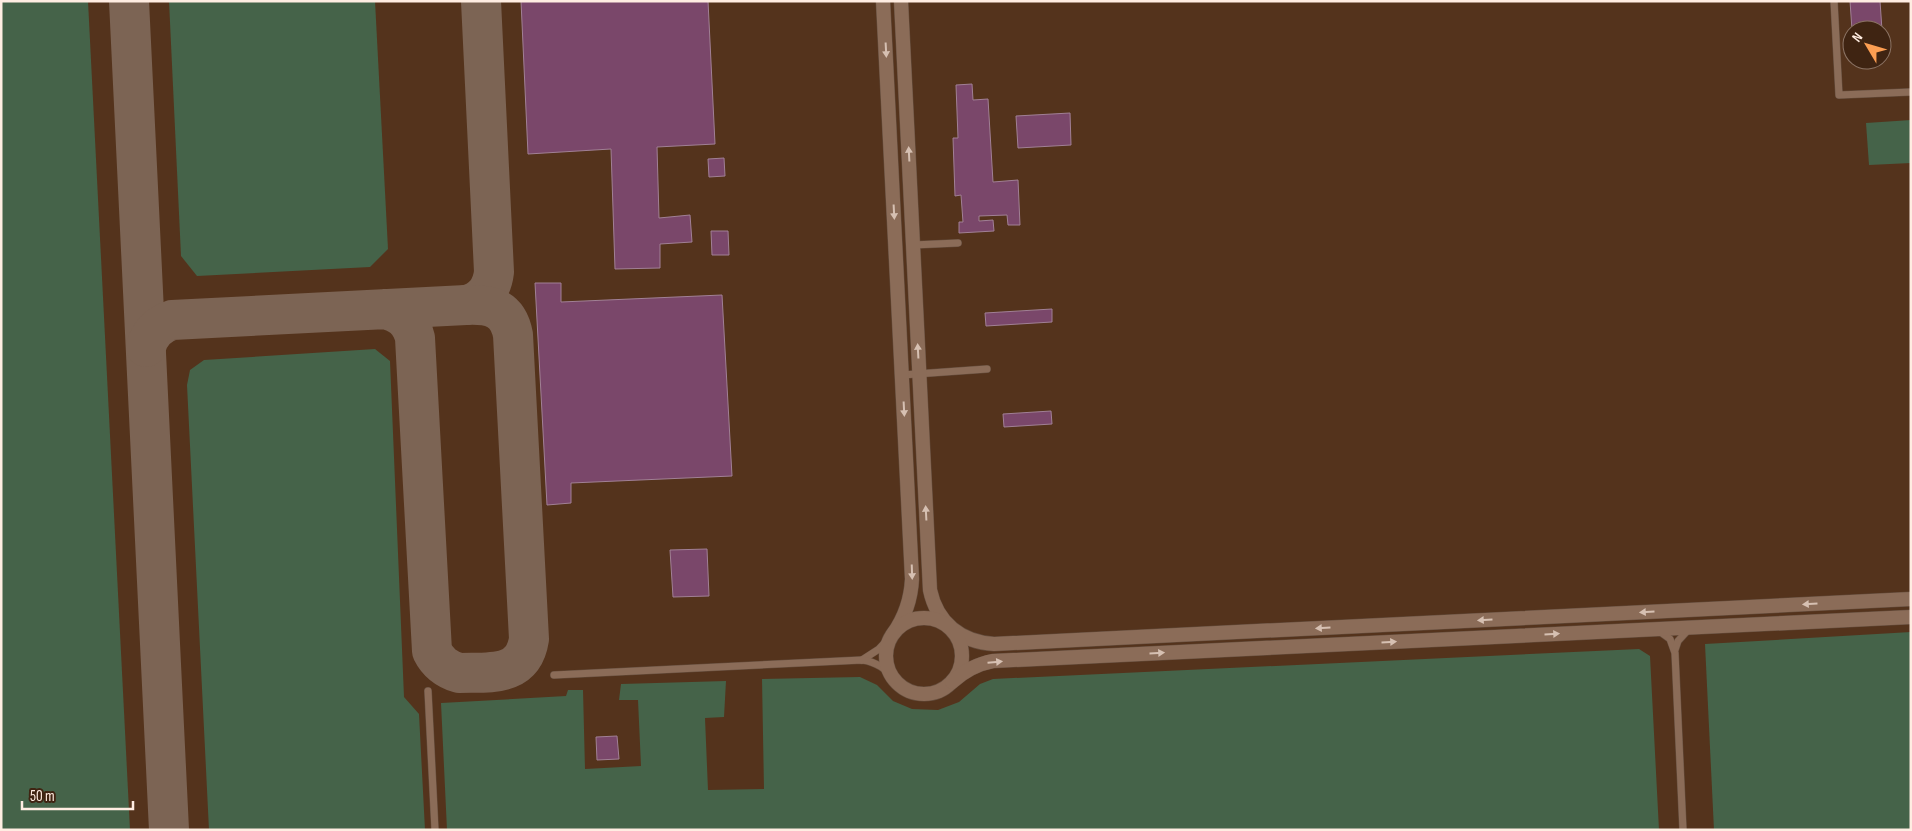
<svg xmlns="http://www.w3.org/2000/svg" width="1912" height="831" viewBox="0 0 1912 831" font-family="'Sofia Sans Condensed',sans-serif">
<rect width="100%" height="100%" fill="#492f1c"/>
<path fill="#54331c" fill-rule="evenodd" d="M1,1H1911V830H1ZM1852,30H1882V60H1852Z"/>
<g fill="#456349">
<path d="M1,1H88L130,830H1Z"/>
<path d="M169,1H375L388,249L370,267L197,276L181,256Z"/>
<path d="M1911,120V163L1869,165L1866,123Z"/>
<path d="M375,349L390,361L404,697L419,714L425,830H209L187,385L190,370L204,360Z"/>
<path d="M1911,632V830H1714L1705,644Z"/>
<path d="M1639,649L1650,656L1659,830H447L441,703L566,696L568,690H583L585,769L641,766L638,700H619L621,684L726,681L724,717L705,718L708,790L764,789L762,679L860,677L877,685L893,701L912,709L938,710L959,702L980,684L993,679Z"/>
</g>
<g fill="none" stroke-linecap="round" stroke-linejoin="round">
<g stroke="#7c6454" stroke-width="40">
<path d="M129,1L169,830"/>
<path d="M466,305C483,301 492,289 494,272L481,1"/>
<path d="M146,347C150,333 158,325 172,320L466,305C491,304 508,308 513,335L529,639C523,678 489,672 459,673C446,669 438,663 432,651L415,338C411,321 400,312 384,309"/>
</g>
</g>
<g fill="#7a476a" stroke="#a18095">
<path d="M521,1H708L715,144L657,147L659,218L690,215L692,242L660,244V268L615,269L611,149L528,154Z"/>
<path d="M1850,1H1880L1882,30H1852Z"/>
<path d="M972,84L973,100L988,99L993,182L1018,180L1020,225H1008L1007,215L979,216V221L993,220L994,231L959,233V222H963L961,195L955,196L953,138H958L956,85Z"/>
<path d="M1070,113L1071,145L1018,148L1016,116Z"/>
<path d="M724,158L725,176L709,177L708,159Z"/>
<path d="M711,231H728L729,255H712Z"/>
<path d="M535,283H561V302L722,295L732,476L571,483V503L547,505Z"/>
<path d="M1052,309V322L986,326L985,313Z"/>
<path d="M1051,411L1052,424L1004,427L1003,414Z"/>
<path d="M707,549L709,596L673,597L670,550Z"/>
<path d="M617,736L619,759L597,760L596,737Z"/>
</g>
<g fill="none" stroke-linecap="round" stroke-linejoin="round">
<g stroke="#654e3e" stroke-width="8">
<g id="service">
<path d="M1834,1L1839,95L1911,92"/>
<path d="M913,245L958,243"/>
<path d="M902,375L987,369"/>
<path d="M1659,631L1670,639L1675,653L1683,830"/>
<path d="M1675,650L1678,641L1688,630"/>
<path d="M862,660L879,649L893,634"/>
<path d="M554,675L862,660C877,662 886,669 895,680"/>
<path d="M428,691L435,830"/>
</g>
</g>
<g stroke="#654e3e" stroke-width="15">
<g id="minor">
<path d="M883,1L912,579C911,600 905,617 893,634"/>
<path d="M901,1L930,590C937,623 961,642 994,644L1911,599"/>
<circle cx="924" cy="656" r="38"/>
<path d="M952,682C964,671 977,664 993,661L1911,617"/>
</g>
</g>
<use href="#service" stroke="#8b6c58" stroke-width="7"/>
<use href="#minor" stroke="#8b6c58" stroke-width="14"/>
</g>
<defs><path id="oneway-solid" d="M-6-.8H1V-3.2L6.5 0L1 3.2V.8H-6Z" transform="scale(1.25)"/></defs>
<g fill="#d6c0b2">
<use href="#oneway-solid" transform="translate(886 50) rotate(87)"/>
<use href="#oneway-solid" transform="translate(909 154) rotate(-93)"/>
<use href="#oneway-solid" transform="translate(894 212) rotate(87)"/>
<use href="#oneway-solid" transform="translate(918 351) rotate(-93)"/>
<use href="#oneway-solid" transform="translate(904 409) rotate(87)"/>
<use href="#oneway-solid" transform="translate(926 513) rotate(-93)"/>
<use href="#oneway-solid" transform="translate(912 572) rotate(88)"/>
<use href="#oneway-solid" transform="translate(1810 604) rotate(177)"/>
<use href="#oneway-solid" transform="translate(1647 612) rotate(177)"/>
<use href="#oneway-solid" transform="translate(1485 620) rotate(177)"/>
<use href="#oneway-solid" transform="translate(1323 628) rotate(177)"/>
<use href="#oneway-solid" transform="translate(1552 634) rotate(-3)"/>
<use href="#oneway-solid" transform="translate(1389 642) rotate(-3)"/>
<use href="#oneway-solid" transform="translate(1157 653) rotate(-3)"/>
<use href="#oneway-solid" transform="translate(995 662) rotate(-5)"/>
</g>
<rect width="1912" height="831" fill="none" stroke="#ffede2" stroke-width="5"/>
<g transform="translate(1867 45) rotate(308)"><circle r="24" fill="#3f2412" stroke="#8c7465"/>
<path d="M0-4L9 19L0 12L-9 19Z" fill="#fc9e52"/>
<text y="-8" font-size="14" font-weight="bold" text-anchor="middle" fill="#ffede2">N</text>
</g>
<path d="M22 801v8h111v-8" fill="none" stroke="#ffede2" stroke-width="2.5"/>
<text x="30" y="801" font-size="15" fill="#ffede2" stroke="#3f2412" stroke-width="4" paint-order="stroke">50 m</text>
</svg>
